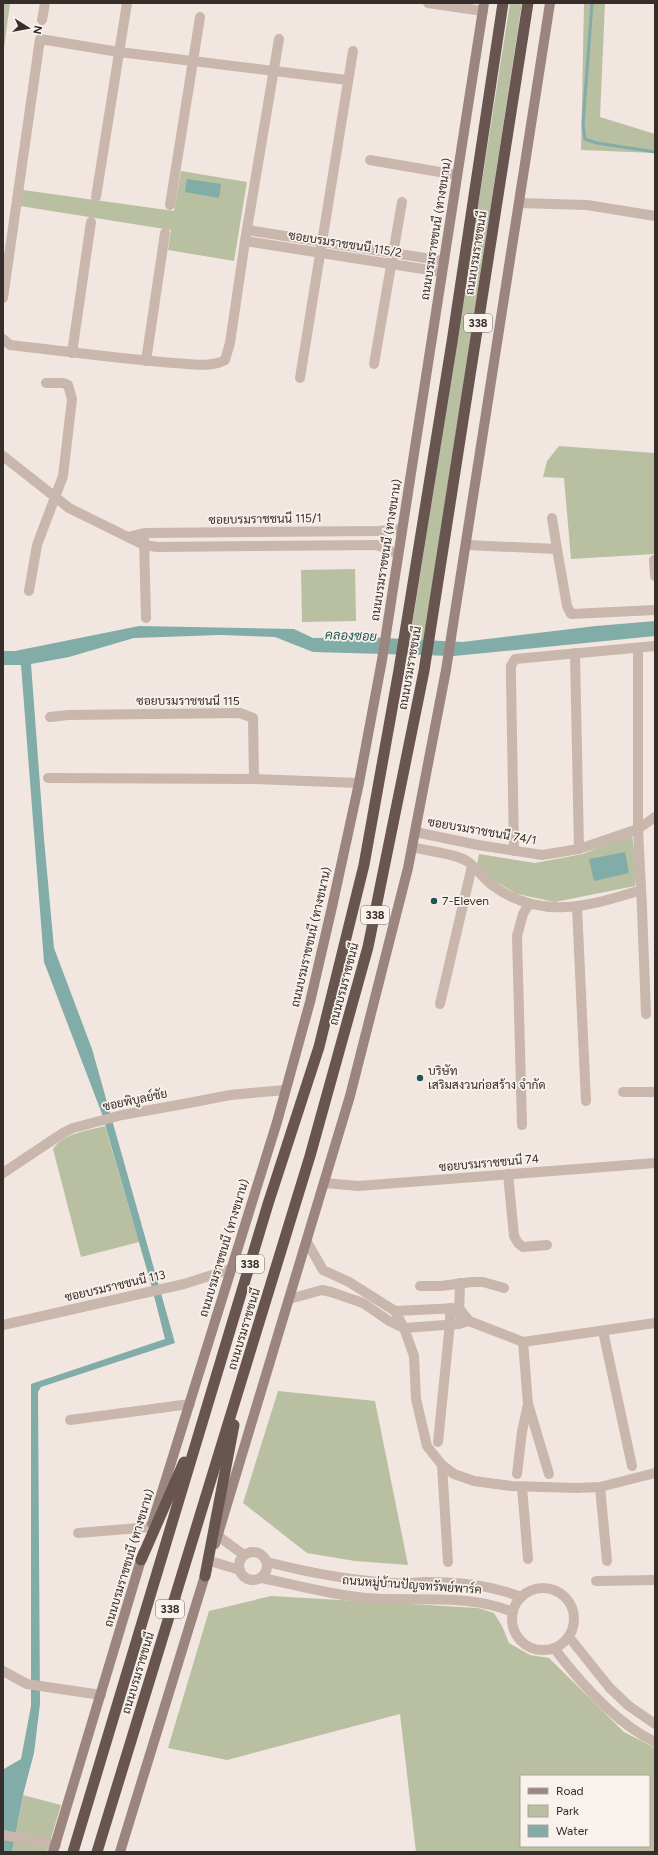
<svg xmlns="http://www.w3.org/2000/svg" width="658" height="1855" viewBox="0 0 658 1855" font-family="Figtree,Sarabun,sans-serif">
<rect width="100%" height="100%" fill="#f1e7e0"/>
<g fill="#b9bfa1" fill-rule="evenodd">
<path d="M3,3H10L3,56Z"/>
<path d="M510,3H522L424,640L410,639Z"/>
<path d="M584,3H605L600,117L655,134V153L581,150Z"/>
<path d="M181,171L247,182L234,261L168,250L171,230L20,206L23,190L174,211Z"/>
<path d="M559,446L655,453V554L571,559L564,478L543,477L547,461Z"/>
<path d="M355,569L356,621L302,622L301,570Z"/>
<path d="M632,834L637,871L635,886L555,902L517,894L476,870L479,854L535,863L583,854Z"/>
<path d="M105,1126L139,1242L81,1257L53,1149C64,1133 87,1131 105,1126Z"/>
<path d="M278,1391L375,1401L408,1565L355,1561L307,1553L243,1503Z"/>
<path d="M271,1596L478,1608L494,1613L502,1626L509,1643L530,1655L549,1658L624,1732L655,1748V1852H416L400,1714L227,1760L168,1748L209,1611ZM521,1776H649V1846H521Z"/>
<path d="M23,1795L61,1805L47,1852H12Z"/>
</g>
<g fill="#81aca8">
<path d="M187,179L221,184L219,198L185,192Z"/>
<path d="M655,621V636L454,656L313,652L275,637L220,635L134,638L69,657L31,664L44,839L54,948L92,1049L175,1343L41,1387L38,1392L40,1704L34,1753L23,1795L12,1852H3L4,1769L21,1759L31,1706V1384L165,1339L151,1284L102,1114L44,962L21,665H3V651H15L139,626L294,629L313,638L365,637L462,642L596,626Z"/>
<path d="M625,852L629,873L594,881L589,859Z"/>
</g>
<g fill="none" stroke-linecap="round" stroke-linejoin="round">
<path stroke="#81aca8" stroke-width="3" d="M592,3L583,124L585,139L597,143L655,152"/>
<g stroke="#c9b6ad" stroke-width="10">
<path d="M428,3L483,11"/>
<path d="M42,20L45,3"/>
<path d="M370,160L457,175"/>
<path d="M96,197L127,3"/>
<path d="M519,203L587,205L655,216"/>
<path d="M170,205L200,17"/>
<path d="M247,230L444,261"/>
<path d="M245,241L442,272"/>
<path d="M3,298L40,39L119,52L347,80"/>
<path d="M3,339L10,345C65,351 119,359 174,363C191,364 210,368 225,360L230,343L245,241L279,39"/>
<path d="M72,353L91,222"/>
<path d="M146,361L165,233"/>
<path d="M374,364L402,202"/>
<path d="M300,378L353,51"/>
<path d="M3,456L69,508L144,545L157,547L377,545L398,554"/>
<path d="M552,518L557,549"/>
<path d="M128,537L144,533L378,531L402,529"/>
<path d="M144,540L146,618"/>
<path d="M466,545L557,549L567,606L571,614L655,610"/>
<path d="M654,560L655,576"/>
<path d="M29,591L37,545L63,476L72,399L68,385L63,383H46"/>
<path d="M638,648V829L642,908L646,1014"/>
<path d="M575,653L579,849"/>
<path d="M50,717L68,715L240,713L253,718L254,779L359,783"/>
<path d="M48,778L254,779"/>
<path d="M415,832L478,845L542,855L579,849L638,829L655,817"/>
<path d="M412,847C427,851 452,853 465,860C476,866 482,878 492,885C540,921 590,906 641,890"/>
<path d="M514,851L511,678V666L515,659L655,646"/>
<path d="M577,907L586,1101"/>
<path d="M440,1004L472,866"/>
<path d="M623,1092H655"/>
<path d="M522,1125L517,936L523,914L529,904"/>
<path d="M3,1173L63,1133L73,1128L122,1115L189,1103L230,1095L285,1090"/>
<path d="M508,1174L514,1236L518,1243L523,1247L547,1245"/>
<path d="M325,1183L358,1186L655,1163"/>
<path d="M307,1242L323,1270L349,1282L395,1311L404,1328L414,1356L416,1399L427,1446L442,1465L454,1474L474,1481L511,1486L576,1488L600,1487L655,1473"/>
<path d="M420,1286H441L472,1282H483L504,1288"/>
<path d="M289,1299L322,1290L331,1292L363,1303L389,1321L404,1328L459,1324L469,1321"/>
<path d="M395,1311L459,1308L469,1321L523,1342L655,1323"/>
<path d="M459,1315L460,1283"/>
<path d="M3,1325L184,1284L231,1269"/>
<path d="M603,1331L632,1466"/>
<path d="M523,1342L528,1404L549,1474"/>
<path d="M70,1420L190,1404"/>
<path d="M438,1442L450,1323V1308"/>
<path d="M442,1465L448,1562"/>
<path d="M517,1474L522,1432L528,1404"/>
<path d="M522,1487L528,1559"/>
<path d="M600,1487L607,1561"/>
<path d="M78,1533L151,1527"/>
<path d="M218,1536L244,1555"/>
<circle cx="253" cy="1566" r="14"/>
<path d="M210,1561L240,1570"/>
<path d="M267,1562C310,1573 351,1581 396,1583C406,1584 416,1582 426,1582C460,1582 490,1585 521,1597"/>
<path d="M262,1578C296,1585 331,1595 366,1598C415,1602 467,1593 513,1612"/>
<path d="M596,1581L655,1580"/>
<circle cx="543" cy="1619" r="31"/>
<path d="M569,1637L609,1687L629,1706L655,1724"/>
<path d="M554,1648C579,1681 617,1724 655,1742"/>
<path d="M3,1671L27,1684L101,1695"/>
<path d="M3,1835L56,1845"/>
</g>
<g stroke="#9c857e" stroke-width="10">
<path d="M152,1524L277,1122L310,1002L332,907L359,783L382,660L484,3"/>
<path d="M215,1544L350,1096L408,868L446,670L550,3"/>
<path d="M53,1852L143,1553"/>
<path d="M120,1852L207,1569"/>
</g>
<g stroke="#685550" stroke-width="11">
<path d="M141,1560L184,1462"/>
<path d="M205,1576L234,1425"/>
<path d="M73,1852L268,1204L319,1047L364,865L399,670L452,342L503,3"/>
<path d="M97,1852L310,1156L368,947L424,671L528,3"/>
</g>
</g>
<g fill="#235653" stroke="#f9f2ec" stroke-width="1.5">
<circle cx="434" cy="901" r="4"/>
<circle cx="420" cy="1078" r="4"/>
</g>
<g text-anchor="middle" stroke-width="3.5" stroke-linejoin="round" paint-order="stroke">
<g fill="#f9f2ec" stroke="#716865" stroke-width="1">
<rect x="464" y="314" width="28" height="18" rx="3"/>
<rect x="361" y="906" width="28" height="18" rx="3"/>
<rect x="236" y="1255" width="28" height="18" rx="3"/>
<rect x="156" y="1600" width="28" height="18" rx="3"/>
</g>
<g font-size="11" font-weight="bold" fill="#372d2b">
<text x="478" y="327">338</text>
<text x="375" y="919">338</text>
<text x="250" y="1268">338</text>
<text x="170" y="1613">338</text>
</g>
<g font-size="12" fill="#372d2b" stroke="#f9f2ec">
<text transform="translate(436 229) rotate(-81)" y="4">ถนนบรมราชชนนี (ทางขนาน)</text>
<text transform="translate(345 244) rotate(9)" y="4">ซอยบรมราชชนนี 115/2</text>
<text transform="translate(476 253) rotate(-81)" y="4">ถนนบรมราชชนนี</text>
<text transform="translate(265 519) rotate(-1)" y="4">ซอยบรมราชชนนี 115/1</text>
<text transform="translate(386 550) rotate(-81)" y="4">ถนนบรมราชชนนี (ทางขนาน)</text>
<text transform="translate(410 668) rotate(-80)" y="4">ถนนบรมราชชนนี</text>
<text x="188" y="705">ซอยบรมราชชนนี 115</text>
<text transform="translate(482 831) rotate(10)" y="4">ซอยบรมราชชนนี 74/1</text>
<text transform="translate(311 937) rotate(-77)" y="4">ถนนบรมราชชนนี (ทางขนาน)</text>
<text transform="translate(344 984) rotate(-75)" y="4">ถนนบรมราชชนนี</text>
<text transform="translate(135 1100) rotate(-12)" y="4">ซอยพิบูลย์ชัย</text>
<text transform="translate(489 1163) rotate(-5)" y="4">ซอยบรมราชชนนี 74</text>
<text transform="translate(224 1248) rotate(-73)" y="4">ถนนบรมราชชนนี (ทางขนาน)</text>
<text transform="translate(115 1286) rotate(-13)" y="4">ซอยบรมราชชนนี 113</text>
<text transform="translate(244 1329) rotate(-73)" y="4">ถนนบรมราชชนนี</text>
<text transform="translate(129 1558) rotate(-73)" y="4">ถนนบรมราชชนนี (ทางขนาน)</text>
<text transform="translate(412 1585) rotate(4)" y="4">ถนนหมู่บ้านปัญจทรัพย์พาร์ค</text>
<text transform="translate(138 1673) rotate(-73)" y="4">ถนนบรมราชชนนี</text>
</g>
<g font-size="12" fill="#372d2b" stroke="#f9f2ec" text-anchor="start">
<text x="442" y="905">7-Eleven</text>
<text x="428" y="1075">บริษัท<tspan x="428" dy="14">เสริมสงวนก่อสร้าง จำกัด</tspan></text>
</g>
<g font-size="13" font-style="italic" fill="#235653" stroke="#f9f2ec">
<text transform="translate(351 635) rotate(2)" y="5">คลองซอย</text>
</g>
</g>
<rect width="658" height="1855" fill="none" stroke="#372d2b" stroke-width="8"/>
<rect x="520" y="1775" width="130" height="72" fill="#f9f2ec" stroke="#aba39f"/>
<rect x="528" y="1788" width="20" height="6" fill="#9c857e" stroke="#aba39f"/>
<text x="556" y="1795" font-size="12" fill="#372d2b">Road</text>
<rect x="528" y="1805" width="20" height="12" fill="#b9bfa1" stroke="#aba39f"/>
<text x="556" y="1815" font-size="12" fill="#372d2b">Park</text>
<rect x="528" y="1825" width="20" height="12" fill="#81aca8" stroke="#aba39f"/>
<text x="556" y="1835" font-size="12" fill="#372d2b">Water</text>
<g transform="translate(28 28) rotate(101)" stroke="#f9f2ec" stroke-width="3" paint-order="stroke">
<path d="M0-3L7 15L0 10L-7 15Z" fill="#372d2b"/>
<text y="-6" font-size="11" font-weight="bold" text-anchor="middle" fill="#372d2b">N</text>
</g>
</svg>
